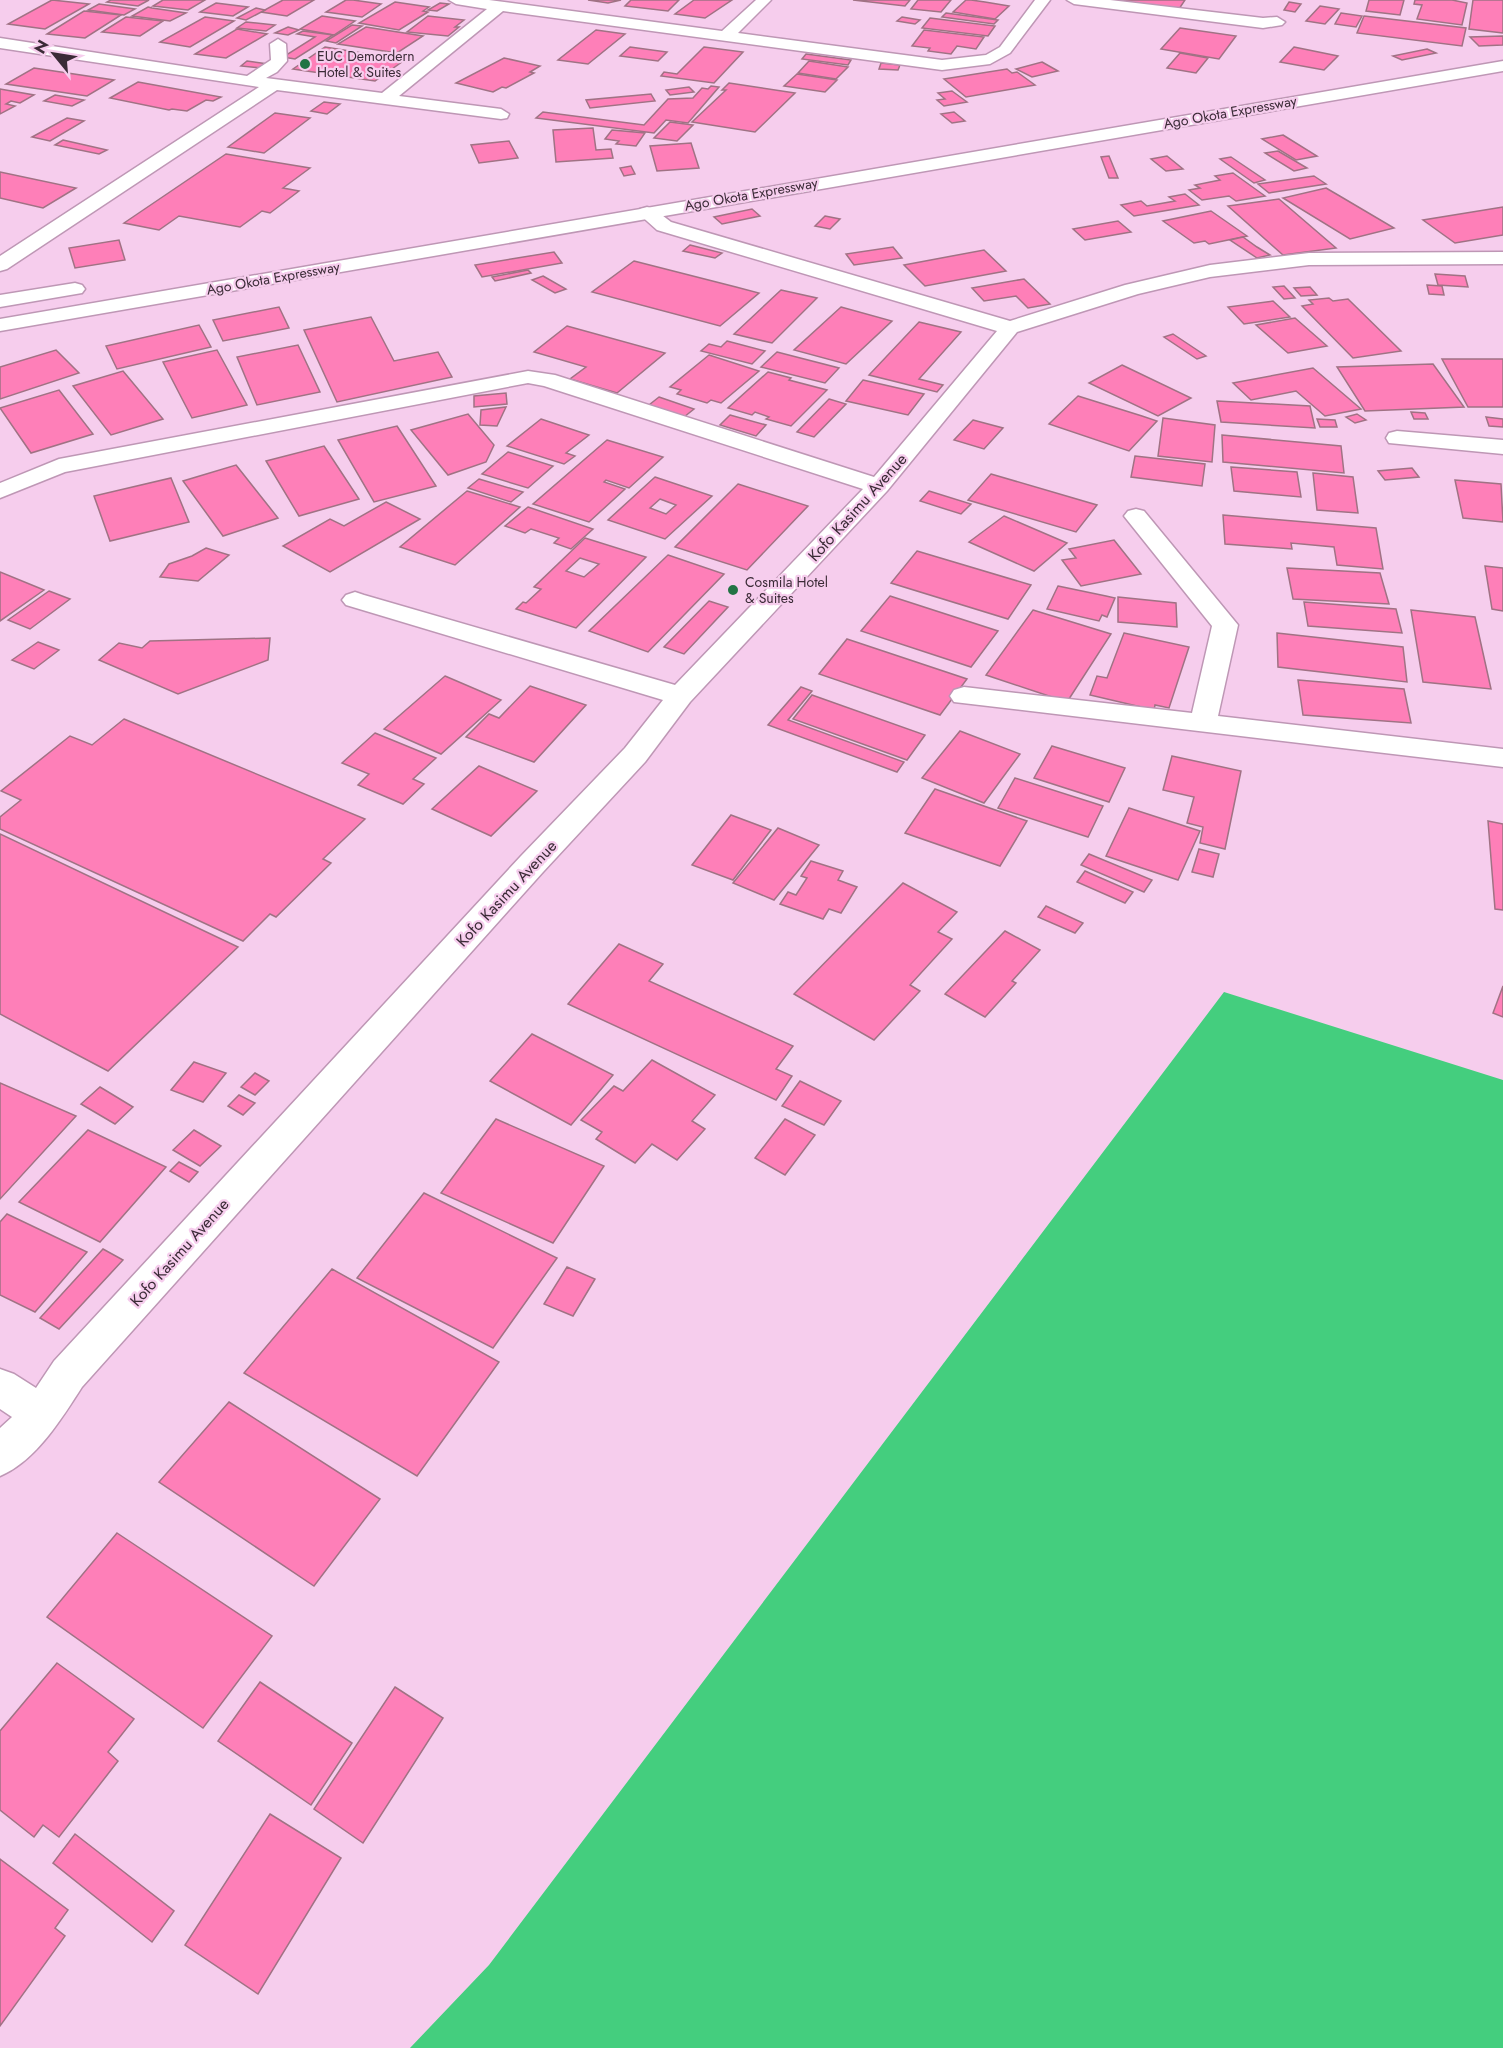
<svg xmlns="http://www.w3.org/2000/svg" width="1503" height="2048" viewBox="0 0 1503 2048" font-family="Jost,sans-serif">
<rect width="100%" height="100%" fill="#f6cded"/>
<path fill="#44ce7e" d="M1224,992L1503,1080V2048H410L489,1965Z"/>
<g fill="#fe7fb8" stroke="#a07284" stroke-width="1.5" fill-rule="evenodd">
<path d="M52,0L89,4L45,29L8,24Z"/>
<path d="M111,0H149L138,6L107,2Z"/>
<path d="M163,0H205L188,10L153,6Z"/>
<path d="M283,0H314L287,16L261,12Z"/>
<path d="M346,0H353L381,4L362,17L326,12Z"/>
<path d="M588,0H621L608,3Z"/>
<path d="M631,0H679L668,11L625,6Z"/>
<path d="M694,0H732L705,18L675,14Z"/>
<path d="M853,0H910L905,6Z"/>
<path d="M918,0H951L941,12L911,9Z"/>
<path d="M971,0L985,2L1009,6L995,19L953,12L966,0Z"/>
<path d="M1105,0H1185L1179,9Z"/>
<path d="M1369,0H1404L1400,15L1366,11Z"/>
<path d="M1415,0H1452L1467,3L1462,25L1417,19L1422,5L1414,4Z"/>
<path d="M1473,0H1503V33L1469,29Z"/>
<path d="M395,2L429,7L423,11L428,12L399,30L359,23Z"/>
<path d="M1289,2L1301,4L1295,12L1284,10Z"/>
<path d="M216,3L248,7L233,16L200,12Z"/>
<path d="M440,3L449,4L437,11L428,10Z"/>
<path d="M99,4L135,9L124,15L88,10Z"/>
<path d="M1320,6L1339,9L1325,24L1306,21Z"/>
<path d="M148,7L152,8L186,13L170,21L132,16Z"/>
<path d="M256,8L265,10L246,20L237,18Z"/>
<path d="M84,11L121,15L85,38L47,34Z"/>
<path d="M946,13L998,20L994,24L942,17Z"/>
<path d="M1341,13L1362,16L1356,27L1335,24Z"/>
<path d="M322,16L355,21L334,35L300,29Z"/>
<path d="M428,16L464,20L455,27H459L448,36L407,32Z"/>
<path d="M1364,16L1466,28L1462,46L1357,33Z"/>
<path d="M126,17L163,21L140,36L102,32Z"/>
<path d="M205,17L234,21L190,47L160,42Z"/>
<path d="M902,17L920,20L915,24L897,21Z"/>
<path d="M930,18L995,26L988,36L922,28Z"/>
<path d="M246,22L275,25L266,31L237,28Z"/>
<path d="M352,25L362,26L336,43L326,41Z"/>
<path d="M288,27L299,30L288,35L275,33Z"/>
<path d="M366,27L423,36L397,53L338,44Z"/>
<path d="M1180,28L1236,36L1219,59L1161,49Z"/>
<path d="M237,29L267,34L226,58L195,54Z"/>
<path d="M596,30L625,34L588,64L558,60Z"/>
<path d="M924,30L984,37L976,49L957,46L951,54L928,51L930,48L912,46Z"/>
<path d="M303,31L333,35L295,59L283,57L315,37L297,34Z"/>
<path d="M1503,36V45L1479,46L1470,37Z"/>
<path d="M325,47L368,54L406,59L375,81L293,69Z"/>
<path d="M630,47L667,52L658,61L620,56Z"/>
<path d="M704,47L743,52L714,83L661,76L664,72L677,74Z"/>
<path d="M1294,47L1338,56L1324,70L1280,62Z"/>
<path d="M1427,49L1436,53L1402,60L1393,56Z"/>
<path d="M1180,53L1208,58L1196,73L1167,68Z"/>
<path d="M806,54L851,60L848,65L802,59Z"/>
<path d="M504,58L540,66L530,72L534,73L506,88L502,87L493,92L456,83Z"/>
<path d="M247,61L268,64L262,68L241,66Z"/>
<path d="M809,61L848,67L836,79L798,73Z"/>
<path d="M1042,62L1058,71L1032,77L1016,69Z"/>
<path d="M881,63L900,65L898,70L879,69Z"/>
<path d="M34,68L114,80L87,96L6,84Z"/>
<path d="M1007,69L1012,73L1017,72L1035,85L966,97L944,79Z"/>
<path d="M797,74L837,80L825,92L784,86Z"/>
<path d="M138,82L221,97L213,101L206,100L187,111L172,109L169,110L110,98Z"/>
<path d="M729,83L795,93L755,132L692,122L726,90H722Z"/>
<path d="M711,86L719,87L688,123L666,120L654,133L536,118L543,112L644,125L668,99L693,98L702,88L708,89Z"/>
<path d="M689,87L694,92L670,95L666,90Z"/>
<path d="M0,89L34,95L20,103L11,101L6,104L15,106L0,114Z"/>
<path d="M952,91L967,102L944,106L937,100L945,99L938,93Z"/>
<path d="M651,94L655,101L590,108L586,100Z"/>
<path d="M55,95L84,100L72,106L44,101Z"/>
<path d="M324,102L340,104L327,114L311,111Z"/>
<path d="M954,112L965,121L952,123L941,114Z"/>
<path d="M275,113L310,118L264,153L228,147Z"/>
<path d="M67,118L84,121L50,141L32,137Z"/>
<path d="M670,122L693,125L677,141L654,138Z"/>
<path d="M593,128L596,150L611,149L613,158L556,162L553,130Z"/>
<path d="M612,130L645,133L636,146L616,144L619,141L605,139Z"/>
<path d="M1283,135L1317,156L1296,160L1262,139Z"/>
<path d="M63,140L107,150L99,154L55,145Z"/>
<path d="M509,141L518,158L479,163L471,145Z"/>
<path d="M691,143L699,168L657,171L650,146Z"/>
<path d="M1278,151L1307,168L1294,171L1265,153Z"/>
<path d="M226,154L310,168L283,188L299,191L270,213L262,211L240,227L179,216L159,230L124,223Z"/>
<path d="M1109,156L1118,178H1109L1101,157Z"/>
<path d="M1167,156L1183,169L1166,171L1151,159Z"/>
<path d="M1231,157L1265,180L1254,183L1220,159Z"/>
<path d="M631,166L635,174L624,176L620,168Z"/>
<path d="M0,172L76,188L43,208L0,198Z"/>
<path d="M1233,173L1265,196L1236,201L1229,196L1202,200L1189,190L1200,188L1195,185L1220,180L1215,176Z"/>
<path d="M1314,176L1326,184L1269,193L1258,184Z"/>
<path d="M1326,188L1338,195L1394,228L1350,239L1283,198Z"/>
<path d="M1185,194L1199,205L1134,216L1121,205L1141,201L1147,206L1175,201L1169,197Z"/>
<path d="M1279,199L1336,248L1283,255L1228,206Z"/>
<path d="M1503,207V235L1455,243L1423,220Z"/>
<path d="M752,209L760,216L722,224L714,217Z"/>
<path d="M1211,211L1247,236L1209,244L1205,241L1194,243L1163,221Z"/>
<path d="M825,216L840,219L830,229L815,226Z"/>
<path d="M1118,221L1131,232L1085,240L1073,229Z"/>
<path d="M1243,237L1257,247L1270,255L1257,258L1230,240Z"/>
<path d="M119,240L125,260L75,268L69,248Z"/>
<path d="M690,245L722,253L715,258L683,251Z"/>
<path d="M893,247L902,258L854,265L846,254Z"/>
<path d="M984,250L1006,271L925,286L904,265Z"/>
<path d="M554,252L562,263L482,277L475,265Z"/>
<path d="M634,261L736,287L759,293L720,326L592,292Z"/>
<path d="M528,270L531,273L495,281L492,277Z"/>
<path d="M1435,274L1465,276L1468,287L1438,285Z"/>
<path d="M543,276L566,289L555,293L532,280Z"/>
<path d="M1024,279L1050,304L1028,308L1016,296L984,301L972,288Z"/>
<path d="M1427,285L1442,286L1444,295L1429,294Z"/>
<path d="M1284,286L1295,298L1284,299L1273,287Z"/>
<path d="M1310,287L1317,295L1301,296L1294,288Z"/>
<path d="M781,290L817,298L772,343L734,334Z"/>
<path d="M1329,298L1333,301L1348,299L1401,351L1353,358L1302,306L1313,304L1309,300Z"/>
<path d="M1273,301L1290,317L1244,324L1228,307Z"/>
<path d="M279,307L289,328L223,341L213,320Z"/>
<path d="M841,307L892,321L846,364L794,350Z"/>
<path d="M371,317L394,361L438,352L452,377L337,402L304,330Z"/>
<path d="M1295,318L1327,346L1288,353L1256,325Z"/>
<path d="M919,322L961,332L919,379L943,385L937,392L869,375Z"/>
<path d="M199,325L211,347L117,369L106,346Z"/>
<path d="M567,326L665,353L617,393L570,379L586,367L534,352Z"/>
<path d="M1173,334L1206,356L1197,359L1164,337Z"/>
<path d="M727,341L765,351L752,364L701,351L709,344L721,347Z"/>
<path d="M298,345L320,392L257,405L237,357Z"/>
<path d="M56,350L79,373L0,399V367Z"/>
<path d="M217,350L247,405L192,418L163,362Z"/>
<path d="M777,352L839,368L825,383L761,367Z"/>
<path d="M709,355L759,371L721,403L711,400L707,403L677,394L681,390L670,387Z"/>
<path d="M1442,359H1503V407H1468Z"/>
<path d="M1433,364L1464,407L1365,411L1337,367Z"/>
<path d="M1122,365L1191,398L1158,416L1089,383Z"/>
<path d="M1313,368L1361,409L1325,416L1296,391L1251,400L1233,383Z"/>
<path d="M123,371L163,419L111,435L73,386Z"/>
<path d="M768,372L791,378L789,380L827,390L791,426L766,419L769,417L755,412L752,415L728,408Z"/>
<path d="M863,380L924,394L908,415L846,401Z"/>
<path d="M59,390L93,434L31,453L0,408Z"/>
<path d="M506,393L507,404L474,407V396Z"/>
<path d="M1078,396L1142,416L1157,421L1129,451L1049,424Z"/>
<path d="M659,397L694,409L684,417L649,405Z"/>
<path d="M829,399L846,404L814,437L797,432Z"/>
<path d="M1217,401L1310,406L1315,428L1221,422Z"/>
<path d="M506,407L497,426L480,425L481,410Z"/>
<path d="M1411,412L1425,413L1428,419H1414Z"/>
<path d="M468,414L494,445L486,462L448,475L411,430Z"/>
<path d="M1357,414L1366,420L1355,423L1346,417Z"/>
<path d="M730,415L766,425L756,436L720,425Z"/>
<path d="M1486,417L1503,419V427L1489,426Z"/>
<path d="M1163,418L1215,425L1212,462L1158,456Z"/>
<path d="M541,419L589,435L566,453L575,456L564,464L507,446Z"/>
<path d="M1317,419L1335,420L1337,427H1320Z"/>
<path d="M973,420L1003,428L984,449L954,440Z"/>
<path d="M397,426L436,486L374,502L338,440Z"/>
<path d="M1222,435L1341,446L1344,473L1223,462Z"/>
<path d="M607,440L663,457L629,488L606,480L604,482L625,489L589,522L533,504Z"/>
<path d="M324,446L359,499L299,516L266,461Z"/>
<path d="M508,452L553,466L528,488L482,474Z"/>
<path d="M1135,456L1205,464L1202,486L1131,477Z"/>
<path d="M236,465L278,518L223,536L183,481Z"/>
<path d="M1231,467L1297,472L1301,497L1234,491Z"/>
<path d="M1412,468L1419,477L1385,480L1378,471Z"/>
<path d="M1313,473L1353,477L1358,513L1317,510Z"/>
<path d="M991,474L1097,505L1076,532L968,500Z"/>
<path d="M655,477L712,496L665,539L608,520ZM660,499L676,505L666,514L650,508Z"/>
<path d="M171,478L189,522L110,541L94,496Z"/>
<path d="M479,479L523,492L511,502L468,488Z"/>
<path d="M1455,480L1501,484L1503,522L1463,518Z"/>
<path d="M738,484L808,506L747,570L675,547Z"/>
<path d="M467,491L520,507L455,565L400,547Z"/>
<path d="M929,491L971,504L961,514L920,501Z"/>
<path d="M386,502L420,519L330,572L283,546L330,519L344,526Z"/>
<path d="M528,507L593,529L571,549L554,543L559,538L531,529L525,533L505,526Z"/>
<path d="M1223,515L1376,528L1383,569L1337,565L1334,547L1291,543L1292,549L1225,544Z"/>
<path d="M1004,516L1067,543L1034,571L969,542Z"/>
<path d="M585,538L646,557L576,628L516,609L523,602L526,603L541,589L534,587ZM580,558L599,564L584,577L566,571Z"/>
<path d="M1114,540L1141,574L1081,586L1062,560L1076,558L1069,549Z"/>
<path d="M206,548L229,555L198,581L160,577L169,564L192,556Z"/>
<path d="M917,551L1031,585L1008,619L891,583Z"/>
<path d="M668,555L724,574L648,652L589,631Z"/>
<path d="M1485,566L1503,568V611L1492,609Z"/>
<path d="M1287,568L1380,573L1389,604L1293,599Z"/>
<path d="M0,572L44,590L0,621Z"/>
<path d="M1058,586L1106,596L1115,598L1107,617L1102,615L1099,621L1047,609Z"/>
<path d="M49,591L70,599L30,629L8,620Z"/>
<path d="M890,596L998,631L971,667L861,631Z"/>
<path d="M1118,597L1176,603L1177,627L1118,622Z"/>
<path d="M709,601L728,607L684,654L664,647Z"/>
<path d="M1304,602L1396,609L1402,633L1308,626Z"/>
<path d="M1033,610L1111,634L1067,702L986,675Z"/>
<path d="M1411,610L1475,617L1491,689L1423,682Z"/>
<path d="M1124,633L1189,647L1169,708L1155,705L1154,710L1090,695L1097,676L1107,678Z"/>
<path d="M1277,633L1403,647L1407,682L1278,667Z"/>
<path d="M270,638L268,660L178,694L99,660L119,643L142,648L150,641Z"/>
<path d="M847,639L967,679L940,715L819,674Z"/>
<path d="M38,642L59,650L34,669L12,660Z"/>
<path d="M445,676L501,700L441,754L384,729Z"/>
<path d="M1298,680L1404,689L1411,723L1303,715Z"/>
<path d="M530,686L586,705L534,762L466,737L489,714L499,718Z"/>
<path d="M801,687L812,691L788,720L904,762L897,772L768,725Z"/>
<path d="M812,695L925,735L907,760L793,719Z"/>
<path d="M124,719L365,819L323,859L331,863L276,917L270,914L243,941L0,829V817L21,800L1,791L70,736L92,745Z"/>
<path d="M960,731L1020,754L984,803L922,778Z"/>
<path d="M375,733L436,758L413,779L424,784L403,804L358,785L369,774L342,763Z"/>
<path d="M1052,746L1125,768L1109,802L1034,778Z"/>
<path d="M1172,756L1241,771L1225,849L1200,843L1203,827L1187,823L1194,797L1163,790Z"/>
<path d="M479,766L537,791L491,836L432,809Z"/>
<path d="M1015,778L1103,806L1088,837L998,808Z"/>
<path d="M935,789L1027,821L1000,866L905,833Z"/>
<path d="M1129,808L1200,831L1178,880L1106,856Z"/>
<path d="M731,815L771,830L733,880L692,865Z"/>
<path d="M1488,821L1503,824V910L1495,909Z"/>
<path d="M778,828L819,845L774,900L733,883Z"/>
<path d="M0,834L238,947L108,1071L0,1014Z"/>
<path d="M1199,849L1219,854L1213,877L1192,872Z"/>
<path d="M1089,854L1152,880L1144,892L1081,865Z"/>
<path d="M811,861L843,871L838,880L857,887L841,913L829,909L823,919L780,904L788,892L796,895L807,878L801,876Z"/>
<path d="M1085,871L1133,892L1125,903L1077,882Z"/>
<path d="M903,883L957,912L938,932L952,939L910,985L920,991L874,1040L794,994Z"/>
<path d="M1046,906L1083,923L1075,933L1038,917Z"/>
<path d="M1005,931L1040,950L1012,981L1016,983L985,1017L945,994Z"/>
<path d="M619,944L663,964L649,981L793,1046L776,1069L792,1076L776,1100L568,1004Z"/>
<path d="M1503,986V1017L1493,1013Z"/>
<path d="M532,1034L613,1075L571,1125L490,1081Z"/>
<path d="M652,1060L715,1095L692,1121L705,1129L677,1160L652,1144L635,1163L596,1139L602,1132L581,1120L614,1086L623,1091Z"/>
<path d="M194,1062L226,1073L203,1102L171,1090Z"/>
<path d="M255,1073L269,1081L255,1095L241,1087Z"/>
<path d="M800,1081L841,1101L824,1125L782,1106Z"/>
<path d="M0,1083L76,1116L0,1199Z"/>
<path d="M100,1087L133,1107L115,1124L81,1104Z"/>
<path d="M239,1095L255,1103L243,1115L228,1106Z"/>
<path d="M496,1119L604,1166L553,1243L441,1193Z"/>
<path d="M785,1119L815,1135L785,1175L755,1158Z"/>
<path d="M88,1130L166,1167L100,1242L19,1202Z"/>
<path d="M194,1130L221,1146L200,1166L173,1150Z"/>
<path d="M179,1162L198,1172L189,1182L170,1171Z"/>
<path d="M424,1193L557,1258L493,1348L357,1278Z"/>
<path d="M7,1214L87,1252L35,1312L0,1295V1222Z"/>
<path d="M103,1249L123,1260L59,1329L40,1318Z"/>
<path d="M567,1267L595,1279L573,1316L544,1304Z"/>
<path d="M332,1269L499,1362L417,1476L244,1373Z"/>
<path d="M229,1402L380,1499L314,1586L159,1482Z"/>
<path d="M117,1533L272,1636L203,1728L47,1617Z"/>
<path d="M57,1663L134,1719L108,1752L118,1761L59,1837L43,1825L34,1837L0,1810V1731Z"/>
<path d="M260,1682L352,1743L311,1805L218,1741Z"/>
<path d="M395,1687L443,1718L363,1843L314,1809Z"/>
<path d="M270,1814L341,1858L258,1994L185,1945Z"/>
<path d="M75,1834L174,1911L152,1942L53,1863Z"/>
<path d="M0,1859L68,1910L55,1928L65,1936L0,2026Z"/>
</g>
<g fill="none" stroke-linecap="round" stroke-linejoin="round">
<g stroke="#be97b5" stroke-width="3">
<g id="minor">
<path d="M449,0H489L722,31L756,0H771L738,33L942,60L986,55L1000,47L1035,0H1050L1010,53L990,64L942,70L503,11L399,96L501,109L509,114L507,118L501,119L277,90L7,269L0,271V256L259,87L0,48V38L247,76L271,60L270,44L278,39L286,44L287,61L277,72L266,78L382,93L487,9L456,4Z"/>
<path d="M1067,0H1110L1263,18L1277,17L1285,22L1282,25L1263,28L1074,4Z"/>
<path d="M647,207L654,209L671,222L1010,321L1125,285L1210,265L1309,253L1503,252V264L1309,265L1210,277L1138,294L1017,332L887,491L690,702L645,762L543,872L82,1387C62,1418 36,1461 0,1476V1428L12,1417L0,1409V1369L14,1374L36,1388L54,1361L521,856L625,748L663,700L346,605L342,600L346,595L355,592L364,595L675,685L863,489L544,386L528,383L65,472L0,498V483L59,459L528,371L555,375L874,477L997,331L657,230L638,213L640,209Z"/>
<path d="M1397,431L1503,440V454L1389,443L1386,438L1389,433Z"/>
<path d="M1136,509L1144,511L1238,625L1218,716L1503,749V767L954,702L950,696L954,690L964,687L1192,713L1212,626L1124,516L1128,511Z"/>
</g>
</g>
<g stroke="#be97b5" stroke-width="3">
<g id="major">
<path d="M1503,61V71L0,331V319Z"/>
<path d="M75,283L82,285L85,289L82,293L0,307V295Z"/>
</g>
</g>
<use href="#minor" fill="#fff" fill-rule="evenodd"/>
<use href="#major" fill="#fff" fill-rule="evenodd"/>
</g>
<g fill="#227344" stroke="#f6cded" stroke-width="2">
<circle cx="305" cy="64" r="6"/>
<circle cx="733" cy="590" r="6"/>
</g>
<g text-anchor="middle" stroke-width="4.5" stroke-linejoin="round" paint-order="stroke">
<g font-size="14" fill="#3b2b37" stroke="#f6cded" text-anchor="start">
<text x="317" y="61">EUC Demordern<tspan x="317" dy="16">Hotel &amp; Suites</tspan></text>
<text x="745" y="587">Cosmila Hotel<tspan x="745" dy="16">&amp; Suites</tspan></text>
</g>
<g font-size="14" fill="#3b2b37" stroke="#f6cded">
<text transform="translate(1230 112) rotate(-10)" y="5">Ago Okota Expressway</text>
<text transform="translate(751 194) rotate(-10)" y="5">Ago Okota Expressway</text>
<text transform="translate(273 278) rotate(-10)" y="5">Ago Okota Expressway</text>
</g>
<g font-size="16" fill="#3b2b37" stroke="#f6cded">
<text transform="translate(857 507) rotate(-48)" y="6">Kofo Kasimu Avenue</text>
<text transform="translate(506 893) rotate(-47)" y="6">Kofo Kasimu Avenue</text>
<text transform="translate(179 1252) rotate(-48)" y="6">Kofo Kasimu Avenue</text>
</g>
</g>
<g transform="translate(54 54) rotate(300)" stroke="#f6cded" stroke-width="4.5" paint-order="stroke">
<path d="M0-4.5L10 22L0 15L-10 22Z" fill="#3b2b37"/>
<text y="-9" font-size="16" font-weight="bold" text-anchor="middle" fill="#3b2b37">N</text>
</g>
</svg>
